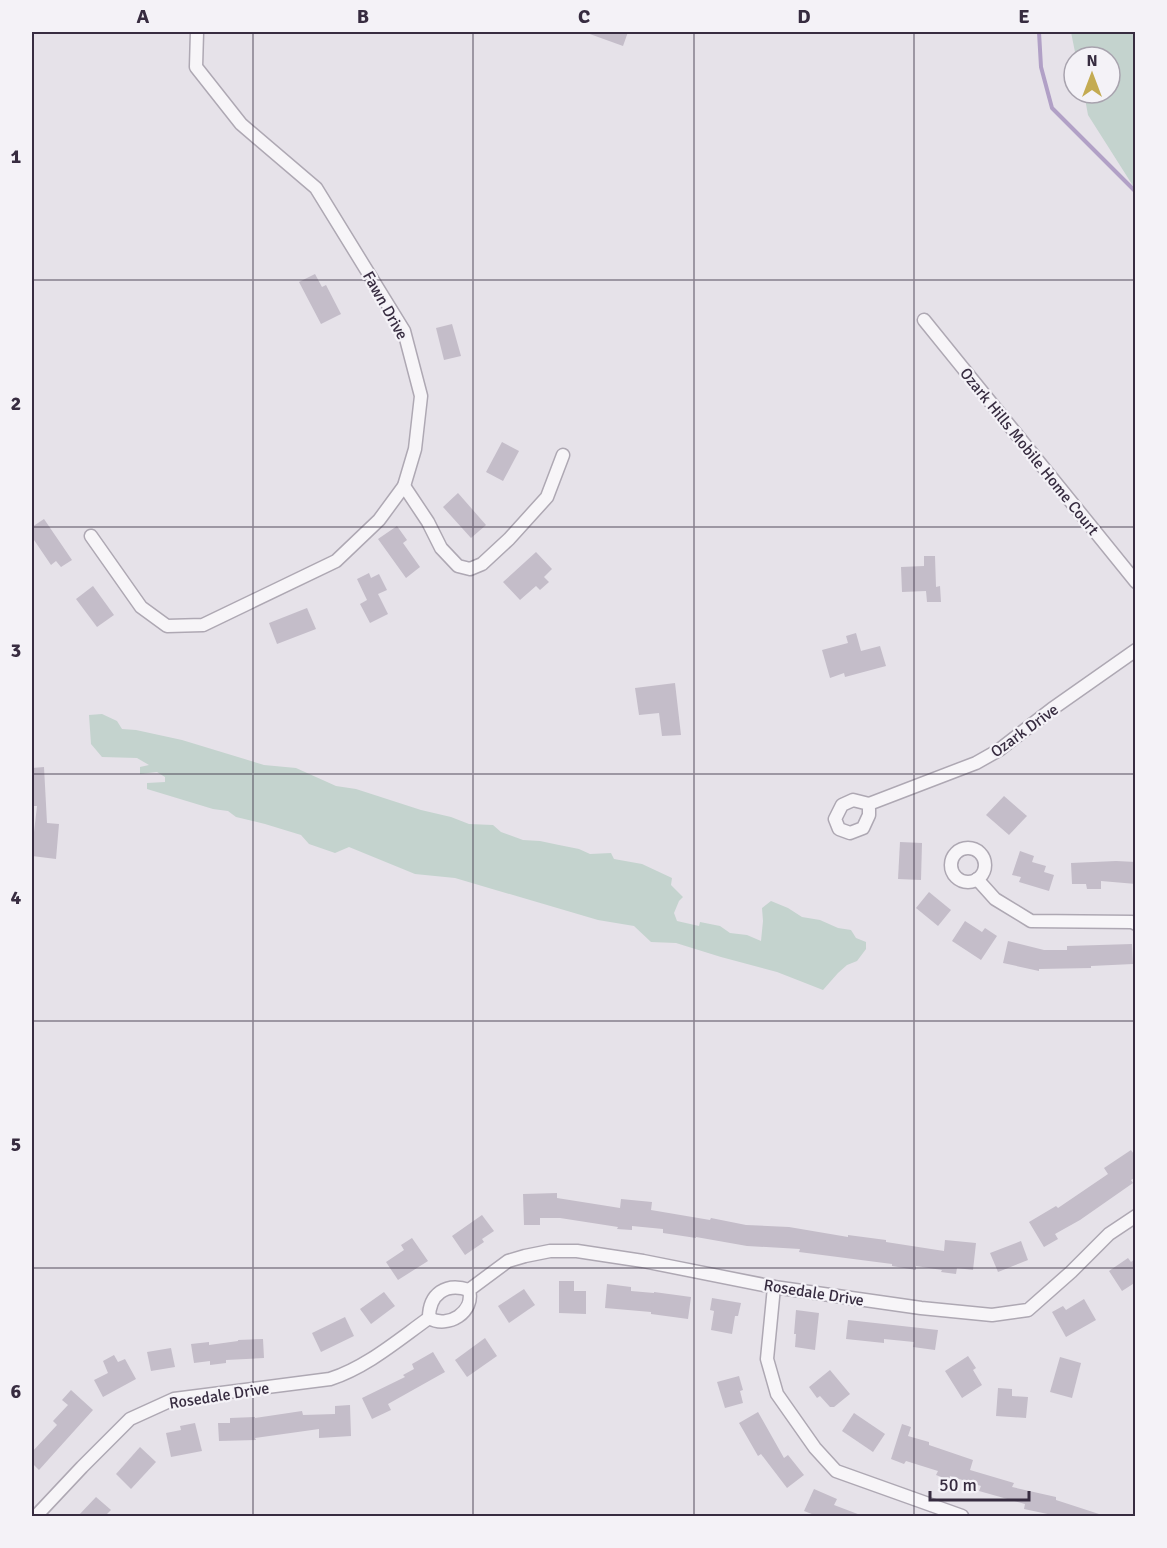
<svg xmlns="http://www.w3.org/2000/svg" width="1167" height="1548" viewBox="0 0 1167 1548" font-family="Signika,sans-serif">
<rect width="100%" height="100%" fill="#e6e2e9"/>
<g fill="#c4d3ce">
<path d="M1071,32H1135V189L1088,115L1084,93H1110V57H1076Z"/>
<path d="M102,714L117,721L122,729L136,730L182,740L264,765L296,768L336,786L356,789L421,810L451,817L469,824L493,825L501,832L523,840L540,841L559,845L579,849L590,854L611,853L614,859L642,864L672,878L671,885L683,897L679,901L674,913L677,921L699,926L700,922L720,926L730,933L747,935L761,941L763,921L762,908L771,901L788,908L802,917L820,920L838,928L851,930L856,938L866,942V949L857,961L847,965L838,973L823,990L777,972L721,957L676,943L651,942L634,926L598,920L455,878L415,874L349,847L335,853L309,844L301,835L265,824L236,817L228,811L213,809L147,789V783L165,782V777L157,772L140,774V767L149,765L137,758L102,757L91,744L89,715Z"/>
</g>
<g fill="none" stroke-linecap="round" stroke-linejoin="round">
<path stroke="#b1a0c6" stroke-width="4" d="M1039,32L1041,67L1052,108L1136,192"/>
</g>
<g fill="#c4bdc9">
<path d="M587,32H628L623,46L587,33Z"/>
<path d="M315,274L322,287L326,285L341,314L321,324L299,282Z"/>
<path d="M452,324L461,356L444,360L436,328Z"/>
<path d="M502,442L519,451L503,481L486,472Z"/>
<path d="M458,493L486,525L471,538L443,507Z"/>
<path d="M44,519L72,560L61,567L56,561L51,565L32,537V527Z"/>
<path d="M397,526L407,540L403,543L420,567L406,578L378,539Z"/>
<path d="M536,552L552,569L544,577L549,582L540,590L536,586L520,600L503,582Z"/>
<path d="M924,556H935L936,587L940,586L941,602H927L926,591L902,592L901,567L924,566Z"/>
<path d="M369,573L371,578L379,574L387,590L378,594L388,614L370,623L360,604L367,600L357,579Z"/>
<path d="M93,586L114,615L97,627L76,599Z"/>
<path d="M307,608L316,629L277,644L269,623Z"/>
<path d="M856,633L861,651L880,646L886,666L845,677L844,673L830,678L822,650L848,643L846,636Z"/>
<path d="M675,683L681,735L662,736L659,713L639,715L635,688Z"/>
<path d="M44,767L47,823L59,824L56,859L32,856V841H33L37,806H32V768Z"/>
<path d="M1004,796L1027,816L1009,835L986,815Z"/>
<path d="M900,842L922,843L921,880L898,879Z"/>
<path d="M1020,851L1034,856L1032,862L1046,866L1044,872L1054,875L1049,891L1019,882L1021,877L1012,875Z"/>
<path d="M1116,861L1136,862V884L1101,881V889H1087L1086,884H1072L1071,863Z"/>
<path d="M929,892L951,910L938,926L916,908Z"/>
<path d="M965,921L982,932L985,928L997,936L981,960L952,941Z"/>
<path d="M1008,941L1044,950H1067V946L1132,944L1133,964L1091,966V968L1039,969V971L1003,963Z"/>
<path d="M1131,1150L1136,1157V1177L1131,1180L1133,1183L1080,1220L1055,1234L1058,1239L1044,1247L1029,1222L1056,1206L1058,1208L1108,1174L1104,1168Z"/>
<path d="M557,1193V1198L620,1208L621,1199L652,1202L651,1210L710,1220L711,1218L746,1225L789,1227L848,1237V1235L886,1240V1242L944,1251L945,1240L976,1243L973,1270L957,1268L956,1274L941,1272L942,1270L916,1266V1270L892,1266V1264L799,1252L800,1249L747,1246L696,1237V1238L663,1233V1229L632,1226V1230L617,1229L618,1227L560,1218H540V1225H524L523,1194Z"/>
<path d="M482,1215L494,1231L482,1239L484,1242L465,1255L452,1236Z"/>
<path d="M412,1238L428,1261L398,1280L386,1262L404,1250L401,1245Z"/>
<path d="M1021,1241L1028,1260L998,1272L990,1253Z"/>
<path d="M1128,1258L1131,1262L1136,1258V1282L1122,1291L1109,1271Z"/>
<path d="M559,1281H574V1291H586V1314L559,1313Z"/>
<path d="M607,1284L631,1287V1291L654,1293V1292L691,1297L688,1319L651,1314V1312L605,1308Z"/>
<path d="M524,1289L535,1305L509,1323L498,1306Z"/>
<path d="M384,1292L395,1306L371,1324L360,1309Z"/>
<path d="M712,1298L741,1303L738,1316H735L732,1334L711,1330L714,1311L710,1310Z"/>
<path d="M1084,1299L1096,1320L1066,1337L1052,1312L1063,1306L1066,1310Z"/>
<path d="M796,1310L819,1313L815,1350L795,1347L796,1334H794Z"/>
<path d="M345,1317L354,1336L321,1352L312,1333Z"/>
<path d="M848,1320L938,1330L935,1350L913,1347L914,1342L884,1339V1343L846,1339Z"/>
<path d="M485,1338L497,1356L467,1377L455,1360Z"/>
<path d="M263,1339L264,1358L226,1360V1363L210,1365V1361L194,1363L191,1344L209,1342V1345L238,1341V1340Z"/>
<path d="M171,1348L175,1367L151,1371L147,1352Z"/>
<path d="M433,1352L445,1372L388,1404L391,1410L372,1419L362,1398L405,1377L403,1375L414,1369L412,1364Z"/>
<path d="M114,1355L118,1362L125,1359L136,1379L103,1397L94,1380L108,1373L103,1361Z"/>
<path d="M968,1356L976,1368L973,1370L982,1385L962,1398L945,1371Z"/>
<path d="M1060,1357L1081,1363L1072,1398L1050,1392Z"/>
<path d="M830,1370L850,1394L834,1407H830L820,1396L817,1398L809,1387Z"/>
<path d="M739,1376L743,1390L740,1391L743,1403L725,1408L717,1382Z"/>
<path d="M998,1388L1012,1389V1396L1028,1397L1026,1418L996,1416Z"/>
<path d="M71,1390L93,1410L39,1470L32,1463V1452L57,1425L53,1421L68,1405L62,1400Z"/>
<path d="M350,1405L351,1436L319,1438V1429L255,1438L256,1440L219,1441L218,1423H230V1418L255,1417V1418L302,1411L303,1415L335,1414V1406Z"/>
<path d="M758,1412L784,1458L788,1455L804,1475L787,1488L761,1454L758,1456L739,1423Z"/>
<path d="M854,1413L885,1434L873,1452L842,1431Z"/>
<path d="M195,1423L202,1451L171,1457L166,1433L181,1430L180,1426Z"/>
<path d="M902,1424L911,1427L908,1436L929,1442V1445L973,1460L970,1470L1014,1483L1012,1487L1056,1497V1500L1099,1514V1516H1057L1024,1509L1025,1504L979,1491L981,1486L950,1476L949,1480L936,1475L938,1471L906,1461L904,1464L891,1459Z"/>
<path d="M140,1447L156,1462L131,1489L116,1474Z"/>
<path d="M814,1489L837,1499L834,1505L863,1516H817L804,1511Z"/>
<path d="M96,1497L111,1510L105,1516H78Z"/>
</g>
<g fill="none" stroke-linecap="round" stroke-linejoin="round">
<g stroke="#aea8b3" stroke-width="15">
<g id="street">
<path d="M924,320L1136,582"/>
<path d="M404,486L428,522L441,548L458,566L470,569L482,564L509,539L547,497L563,455"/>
<path d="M91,536L141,607L167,626L203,625L336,561L379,520L404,486L415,449L421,396L404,331L316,188L241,124L196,67L197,32"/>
<path d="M869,804V815L863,828L850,833L839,829L835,819L842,805L853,800L869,804L976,763L999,750L1052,709L1136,650"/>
<circle cx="968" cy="865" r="17"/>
<path d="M977,879L995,899L1031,921L1132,922L1136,924"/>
<path d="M774,1287L767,1359L777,1394L815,1448L836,1471L962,1516"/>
<path d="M429,1318C429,1294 446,1282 469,1290"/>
<path d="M36,1516L82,1467L130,1419L174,1399L330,1379C367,1367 398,1340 429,1318C448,1329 475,1312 469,1290L508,1261L525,1256L550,1251H577L643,1261L774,1287L921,1308L992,1315L1028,1310L1071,1272L1109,1234L1136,1216"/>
</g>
</g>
<use href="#street" stroke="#f7f5f8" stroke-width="12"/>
</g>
<path fill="none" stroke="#372c40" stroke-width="1.5" stroke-opacity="0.55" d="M253,32V1516M473,32V1516M694,32V1516M914,32V1516M32,280H1136M32,527H1136M32,774H1136M32,1021H1136M32,1268H1136"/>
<g text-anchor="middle" stroke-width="4.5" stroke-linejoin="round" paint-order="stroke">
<g font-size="16" fill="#372c40" stroke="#f4f2f7">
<text transform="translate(386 305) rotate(61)" y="6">Fawn Drive</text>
<text transform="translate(1030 451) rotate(51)" y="6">Ozark Hills Mobile Home Court</text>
<text transform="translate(1024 730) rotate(-36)" y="6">Ozark Drive</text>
<text transform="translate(814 1292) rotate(9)" y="6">Rosedale Drive</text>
<text transform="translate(219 1395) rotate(-9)" y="6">Rosedale Drive</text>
</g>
</g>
<rect width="1167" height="1548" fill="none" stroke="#f4f2f7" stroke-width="66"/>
<g transform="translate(1092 75)"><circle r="28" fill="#f4f2f7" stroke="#a8a3ae" stroke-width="1.5"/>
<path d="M0-4.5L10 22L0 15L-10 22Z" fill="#c4ab52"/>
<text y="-9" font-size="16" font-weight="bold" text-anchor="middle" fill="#372c40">N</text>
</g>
<path d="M930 1491v9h99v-9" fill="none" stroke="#372c40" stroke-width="3"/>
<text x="939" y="1491" font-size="18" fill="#372c40" stroke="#f4f2f7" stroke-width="4.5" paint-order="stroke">50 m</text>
<rect x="33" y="33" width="1101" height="1482" fill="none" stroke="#372c40" stroke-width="2"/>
<g font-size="20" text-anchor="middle" font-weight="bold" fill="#372c40">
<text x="143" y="23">A</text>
<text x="363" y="23">B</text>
<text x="584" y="23">C</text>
<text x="804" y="23">D</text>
<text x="1024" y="23">E</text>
<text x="16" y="163">1</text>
<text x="16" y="410">2</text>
<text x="16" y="657">3</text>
<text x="16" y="904">4</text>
<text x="16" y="1151">5</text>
<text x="16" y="1398">6</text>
</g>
</svg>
